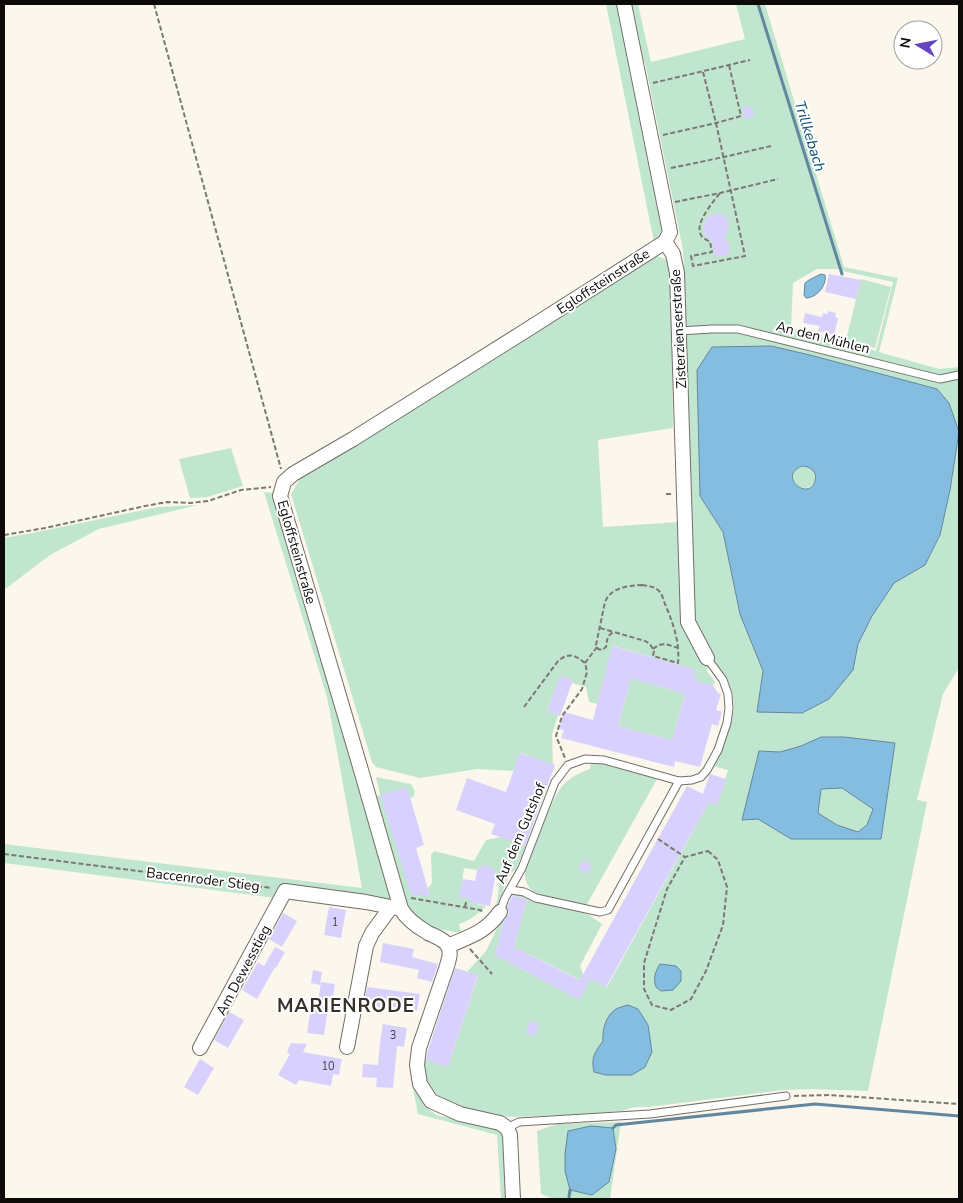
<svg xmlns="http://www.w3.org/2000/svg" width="963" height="1203" viewBox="0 0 963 1203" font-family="'Nunito Sans',sans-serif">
<rect width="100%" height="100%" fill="#fcf7ed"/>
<g fill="#c1e6cf" fill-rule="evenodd">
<path d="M606,4H619L664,226L662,235L654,242Z"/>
<path d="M629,4H638L651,62L745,39L736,4H765L844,267L898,278L879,352L939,369L959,367V668L943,694L917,800L927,802L868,1091L812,1089L783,1090L649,1107H640L631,1108L622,1111L573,1115L510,1117L470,1110L441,1099L426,1082L422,1058L448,1067L478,976L467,972L486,951L506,910L495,955L578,999L587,983L514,947L527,899L510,895L516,893L589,915L602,924L580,966L583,974L590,979L607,987L709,802L717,805L728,770L713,766L721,752L730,726L734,709L733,694L727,678L710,654L695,621L687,460L686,308L683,250L645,63L640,56ZM817,269H841L843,271L893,282L876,351L791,328L793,283ZM771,346L810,355L937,389L959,432L950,490L940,535L925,565L894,583L872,616L858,644L853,670L757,712L763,671L740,614L723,532L700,496ZM821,737L895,743L881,839H791L758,819L760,751L780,752L801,746ZM603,1041L632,1075H606L594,1072L596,1050Z"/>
<path d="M656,256L665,259L671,267L673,428L598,440L603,527L678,522L681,625L691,643L701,660L706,662L708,666L707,671L715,682L713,685C704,683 703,686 694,686L697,677L693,675L694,669L613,646L597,704L589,702L586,687L572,683V680L560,676L547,711L558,715L552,735L553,765L521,753L514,771L477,769L420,778L376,767L372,762L291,494L301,477L648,259Z"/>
<path d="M861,279L891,287L875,348L846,340Z"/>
<path d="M231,448L243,486L207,497L190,498L179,459Z"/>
<circle cx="804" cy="477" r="11"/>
<path d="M264,492L274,493L392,892L389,899L376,911L4,863V844L362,888L327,697Z"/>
<path d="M198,505L99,529L50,555L4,590V538L37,532L158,507Z"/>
<path d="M631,678L685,694L672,740L618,726Z"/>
<path d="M591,761L657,779L586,906L534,893C529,888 526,883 525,876C524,862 553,795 564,784C571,777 581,772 590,769Z"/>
<path d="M376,777L411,784L415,791L414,796L411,798L381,795L430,896L428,888L432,883L431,855L434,851L474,861L486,840L502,837L526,846L516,869L508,876L498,906H496C499,888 502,882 491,867L483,865L477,870L464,868L460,897L471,899V903L486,906C478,914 471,920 459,924L461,933C431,928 422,928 405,901L374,797L380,795Z"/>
<path d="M842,788L873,809L867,825L858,833L837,825L818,813L821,789Z"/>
<path d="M412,1084L424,1105L436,1115L496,1128L503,1134L507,1199H501L497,1135L418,1114Z"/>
<path d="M621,1122L610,1199H554L541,1194L537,1131L557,1124Z"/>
</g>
<g fill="#85bde0" stroke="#61889f" fill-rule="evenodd">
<path d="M821,274L825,275C827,286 816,298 806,298L804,295L805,283L809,280Z"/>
<path d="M771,346L810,355L937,389L949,403L959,432L950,490L940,535L925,565L894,583L872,616L858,644L853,670L829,699L802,713L757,712L763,671L740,614L723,532L700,496L697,370L712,347ZM802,466C810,466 818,472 815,481C808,502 777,476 802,466Z"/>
<path d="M821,737H844L895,743L881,839H791L758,819L742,820L759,751L780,752L801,746ZM842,788L873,809L867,825L858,832L837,825L818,813L821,789Z"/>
<path d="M660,964L676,966L681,971V981L673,990L661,991L656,987C653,978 655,972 660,964Z"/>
<path d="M628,1005L638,1009L648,1025L652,1052L645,1067L632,1075H606L594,1072C591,1058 594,1053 603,1041C602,1030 606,1015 616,1009C620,1007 624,1006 628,1005Z"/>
<path d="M591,1126L613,1128L616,1149L609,1182L592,1195L570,1190L565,1171V1154L568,1131Z"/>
</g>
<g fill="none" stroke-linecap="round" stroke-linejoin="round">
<g stroke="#61889f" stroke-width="3">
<path d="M758,4L842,274"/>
<path d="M613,1128L616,1125L815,1104L959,1116"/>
<path d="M569,1197L570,1190"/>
</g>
</g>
<g fill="#d8d1fd" fill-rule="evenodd">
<path d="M751,106L754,114L753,115V116L745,119L742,108Z"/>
<path d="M720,213L728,218L729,229L723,239L728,241L730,252L728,255L718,257L714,255L712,241L705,236L703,225L709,215Z"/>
<path d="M829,274L861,280L856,299L825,292Z"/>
<path d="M828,311L836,313L835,317L838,318L834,335L818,331L820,326L803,323L805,313L822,317L823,313L827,314Z"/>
<path d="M612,646L694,669L693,675L697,676L696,681L713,685L718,693L721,694L716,710L722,712L718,726L712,724L700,767L675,761L674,767L561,738L564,730L559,729L564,712L593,720ZM631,678L685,694L672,740L618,726Z"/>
<path d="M560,676L573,680L560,716L547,711Z"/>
<path d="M520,753L555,765L525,846L491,834L495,824L456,810L467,778L506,792Z"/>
<path d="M710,774L726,779L717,805L709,802L606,987L590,979L580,1000L495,955L503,922L509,914L507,907L510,900L512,896L524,898L527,899L514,947L580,980L687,786L703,794L709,776Z"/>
<path d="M407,787L424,845L416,848L430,896L411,894L380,795Z"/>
<circle cx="585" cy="867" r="5.5"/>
<path d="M483,865L491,867L496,873L490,906L471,903V899L459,897L463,879L475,881L477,870Z"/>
<path d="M329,907L346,910L341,938L324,935Z"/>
<path d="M283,913L297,921L282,947L269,939Z"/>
<path d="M383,943L414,949L412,957L438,964L432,982L417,978L419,970L380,962Z"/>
<path d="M275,947L285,952L276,968L275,967L257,999L242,990L258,962L264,966Z"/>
<path d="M455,968L478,975L448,1067L426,1060L428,1050Z"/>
<path d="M313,970L322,972L320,985L311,983Z"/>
<path d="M321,982L335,984L332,1003L329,1002L324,1035L307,1033L311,1008L317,1009Z"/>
<path d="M367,987L420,994L417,1011L387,1006L386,1008L364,1004Z"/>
<path d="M229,1012L244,1020L228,1048L214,1040Z"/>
<path d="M530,1021L539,1023L535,1036L526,1033Z"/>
<path d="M383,1024L407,1028L404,1047L397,1046L393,1088L376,1087L377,1078L362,1077L363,1064L378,1065L380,1043Z"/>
<path d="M291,1043L307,1044L303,1052L342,1059L339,1075L333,1074L331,1086L299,1080L296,1085L278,1075L290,1054L287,1052Z"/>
<path d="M200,1059L214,1068L198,1095L184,1087Z"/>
</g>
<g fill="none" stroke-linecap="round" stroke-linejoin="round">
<g stroke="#726e65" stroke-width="9">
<g id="lane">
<path d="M679,331L712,329H738L940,379L959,375"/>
<path d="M511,890L524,892L536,898L600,912L608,910L679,781"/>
<path d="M500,912L505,898L522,868L555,782L568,765L585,759L604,760L679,781L692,780L701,777L707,770L718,750L727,723L729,708L728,694L723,680L707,658"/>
<path d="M507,1128L519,1122L650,1114L786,1096"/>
</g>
</g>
<g stroke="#726e65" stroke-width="16">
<g id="street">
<path d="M624,4L670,232L665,242"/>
<path d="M665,242L673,254L677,273L688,622L707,658"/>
<path d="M448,946C470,936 485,933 500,912"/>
<path d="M347,1047L366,946L372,933L391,907"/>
<path d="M200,1048L285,891L366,902L401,909"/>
<path d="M513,1199L510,1135L507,1128L500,1123L460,1114L431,1101L420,1084L417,1065L419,1048L446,969C448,962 452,953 448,946C444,939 434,936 428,933C418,927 406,918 401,909L361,770L280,496L284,482L293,474L353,439L525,331L665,242"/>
</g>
</g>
<g stroke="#7c7872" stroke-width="2" stroke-dasharray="5 2.5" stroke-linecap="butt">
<path d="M154,4L281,469"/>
<path d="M703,72L716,123L745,256L693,266L691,256L712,252L710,242C707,240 702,238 701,235C694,224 713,202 720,193"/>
<path d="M653,83L750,60"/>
<path d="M663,135L716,123L741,116L729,65"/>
<path d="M671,168L724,157L771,146"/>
<path d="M675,202L720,193L778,179"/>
<path d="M666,494H671"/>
<path d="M4,535L45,528L145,506L167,502L190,503L208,501L241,490L271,487"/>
<path d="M642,585C648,586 653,586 658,590C662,593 663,599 665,604C673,623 680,642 678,663L653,656L654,651L650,644L645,641L614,632C607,635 607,640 606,647L602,650L598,649L596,645L605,602C611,587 628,586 642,585Z"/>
<path d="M600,628L614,632"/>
<path d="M653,649C662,641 668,645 678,648"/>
<path d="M585,663L597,647"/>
<path d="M524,707L558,661C569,652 575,655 585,663L587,672L582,689L562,716L556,736L565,758"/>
<path d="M658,839L685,857"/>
<path d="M708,851L718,860L727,887L723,925L706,971L691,999L671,1010L652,1005L644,989V963L667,889L685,857Z"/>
<path d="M4,854L272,888"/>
<path d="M411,898L480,910L484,912"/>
<path d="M465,907L466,902"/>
<path d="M470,949L492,974"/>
<path d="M794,1096L829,1095L959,1104"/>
</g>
<use href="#lane" stroke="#fff" stroke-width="7"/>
<use href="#street" stroke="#fff" stroke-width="14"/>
</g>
<g text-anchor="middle" stroke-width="4" stroke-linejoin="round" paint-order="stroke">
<g font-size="11" fill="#403c45">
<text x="335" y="926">1</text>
<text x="393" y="1039">3</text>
<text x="328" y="1070">10</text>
</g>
<g font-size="14" fill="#0d0b08" stroke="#fff">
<text transform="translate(603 281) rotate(-33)" y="5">Egloffsteinstraße</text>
<text transform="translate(678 329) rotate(-93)" y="5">Zisterzienserstraße</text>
<text transform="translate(823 337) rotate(14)" y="5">An den Mühlen</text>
<text transform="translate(297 552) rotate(74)" y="5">Egloffsteinstraße</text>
<text transform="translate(520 833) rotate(-67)" y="5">Auf dem Gutshof</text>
<text transform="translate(203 879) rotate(7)" y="5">Baccenroder Stieg</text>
<text transform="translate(243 970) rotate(-62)" y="5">Am Dewesstieg</text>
</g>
<g font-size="15" font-style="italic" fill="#105477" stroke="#fff">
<text transform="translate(810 136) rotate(73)" y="5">Trillkebach</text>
</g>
<g font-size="19" font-weight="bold" letter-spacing="1" fill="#353129" stroke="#fff">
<text x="346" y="1012">MARIENRODE</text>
</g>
</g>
<rect width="963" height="1203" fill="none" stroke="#0d0b08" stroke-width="10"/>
<g transform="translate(918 45) rotate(280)"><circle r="24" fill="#ffffff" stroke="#9e9d9c"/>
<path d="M0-4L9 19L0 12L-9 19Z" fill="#6346be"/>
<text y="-8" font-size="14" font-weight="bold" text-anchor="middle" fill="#0d0b08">N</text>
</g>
</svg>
